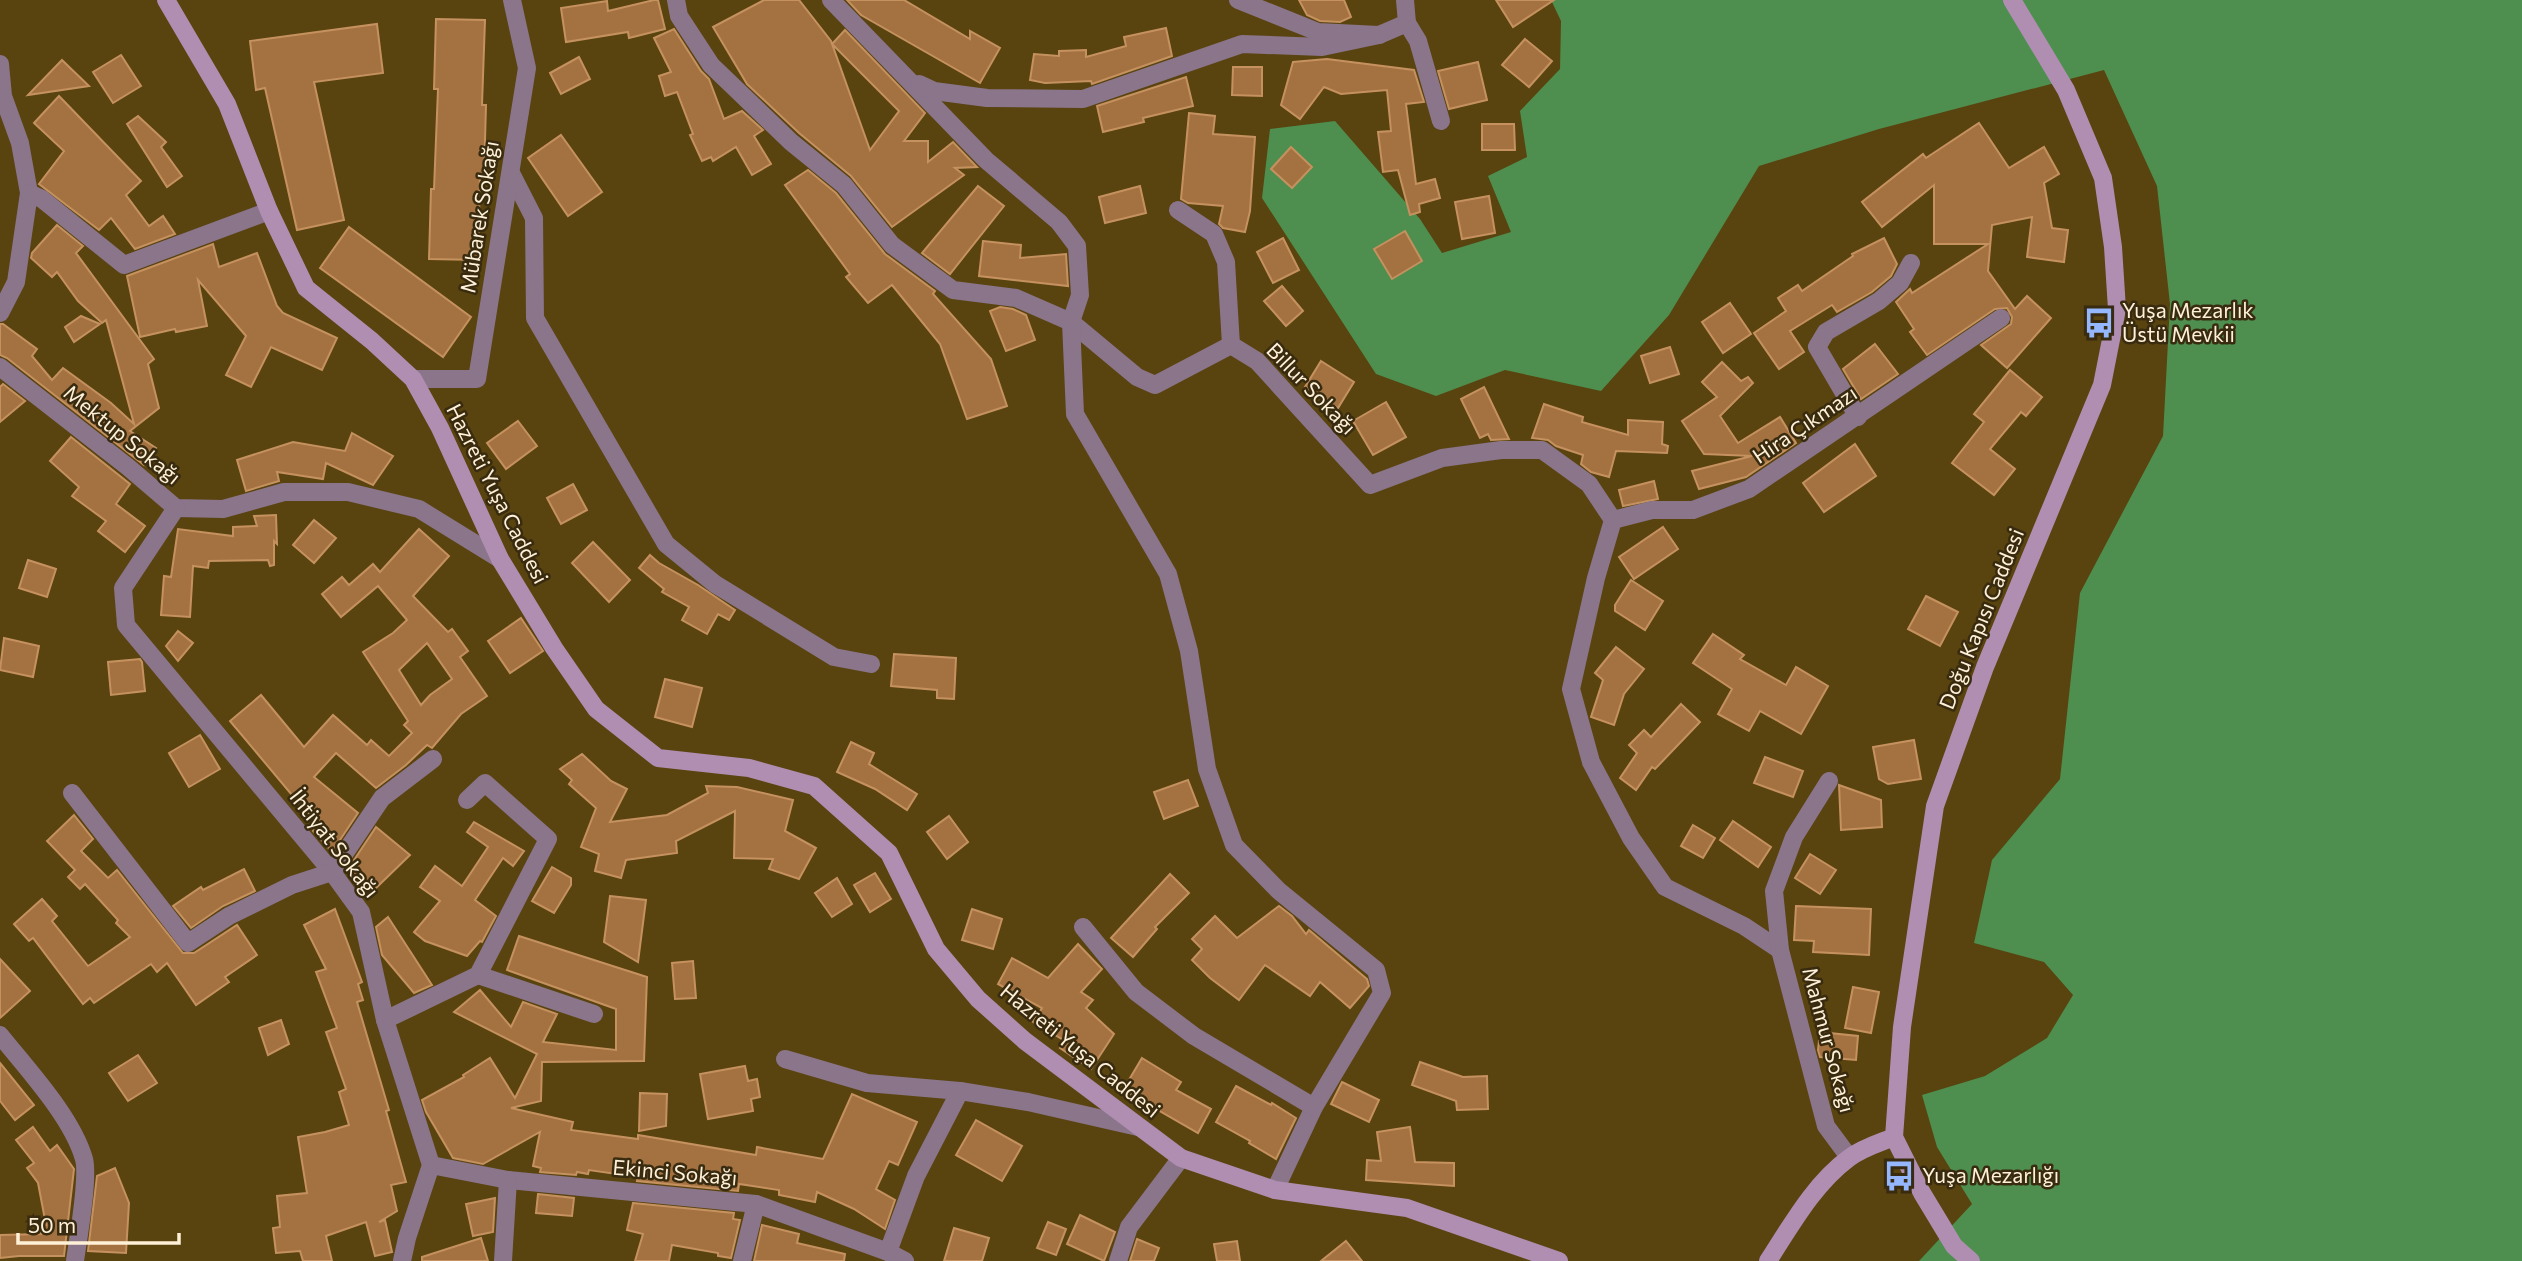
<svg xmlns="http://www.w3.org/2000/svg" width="2522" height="1261" viewBox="0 0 2522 1261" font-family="Commissioner,sans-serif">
<rect width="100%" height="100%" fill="#59430f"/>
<path fill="#4e8e4e" d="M1551,0H2522V1261H1919L1972,1204L1937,1147L1922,1095L1985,1076L2047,1038L2073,995L2044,962L1974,943L1992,860L2060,779L2080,593L2163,436L2170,304L2157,186L2104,70L1879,129L1759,166L1669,315L1601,391L1505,370L1436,396L1376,374L1262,198L1270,129L1335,121L1420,219L1442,253L1511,232L1488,176L1527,157L1520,111L1560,69L1561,21Z"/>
<g fill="#a47240" stroke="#c5915f" stroke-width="2" fill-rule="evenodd">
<path d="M654,0H658L665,29L629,38L628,32L566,42L561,8L607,1L608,11Z"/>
<path d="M764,0H799L831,41L870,150L899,111L832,44L845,30L925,113L904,141H928V162L953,142L977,167L955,168L964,175L892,227L851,176L799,133L747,84L713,27Z"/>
<path d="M847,0H904L970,39V31L1000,48L980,83L861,15Z"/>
<path d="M1299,0H1344L1351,17L1340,22L1320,21L1307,15Z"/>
<path d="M1496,0H1554L1513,27Z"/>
<path d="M436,19L485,20L482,105H486L484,175H480L478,260L429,259L431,189H434L438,89H434Z"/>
<path d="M377,24L383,73L314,82L344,220L297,230L265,88L256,90L250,41Z"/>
<path d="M1166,28L1172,56L1092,84L1091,81L1045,83L1030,80L1034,54L1059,56V51L1086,50V57L1126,46L1124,37Z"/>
<path d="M674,29L701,71L709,79L724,119L742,111L763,130L754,136L771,164L752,175L736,147L713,161L711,157L702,161L690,135L693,134L677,92L665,96L659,76L671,72L654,38Z"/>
<path d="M1525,39L1552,61L1529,87L1502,65Z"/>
<path d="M121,55L141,86L113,103L93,72Z"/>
<path d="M579,57L590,79L561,94L550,73Z"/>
<path d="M1327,59L1414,70L1424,102L1406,104L1416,184L1435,179L1440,198L1419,204L1420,212L1410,215L1398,170L1383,172L1378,132L1391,131L1387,90L1341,94L1324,87L1300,119L1281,105L1293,62Z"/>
<path d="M62,60L89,86L28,95Z"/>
<path d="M1478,62L1487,100L1449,109L1438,71Z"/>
<path d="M1233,67H1262V96L1232,95Z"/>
<path d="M1186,77L1193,106L1143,118L1144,122L1103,132L1097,106Z"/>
<path d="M59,96L141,181L126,195L149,226L163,216L175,234L135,249L111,218L99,230L39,184L64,151L34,123Z"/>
<path d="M1189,113L1215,116L1213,134L1255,137L1250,211L1245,232L1223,228L1219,224L1223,206L1188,203L1181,199Z"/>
<path d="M138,116L166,142L161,147L182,176L167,187L127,124Z"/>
<path d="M1979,123L2009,168L2044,147L2059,174L2044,183L2052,228L2068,230L2064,262L2027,257L2032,217L1992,225L1988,271L2015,309L2027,296L2051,318L2007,368L1981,345L2011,324L2012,317L2007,308L1995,309L1927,355L1910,332L1914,329L1896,302L1910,289L1912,293L1988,244H1934V185L1882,227L1862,202L1923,154L1926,158Z"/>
<path d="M1482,124H1514L1515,150H1482Z"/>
<path d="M561,135L602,192L568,216L528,158Z"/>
<path d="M1291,147L1312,167L1292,188L1271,169Z"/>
<path d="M808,170L836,193L885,254L935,291L933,294L991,359L1007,406L967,419L940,344L892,285L868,303L846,277L850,274L785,185Z"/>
<path d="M978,186L1004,206L950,274L922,253Z"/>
<path d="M1140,186L1146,213L1105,223L1099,197Z"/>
<path d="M1489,196L1495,233L1462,239L1455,202Z"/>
<path d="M57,225L83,246L76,253L154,359L148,364L159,408L130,431L156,448L144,465L7,358L0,355V324H3L37,349L32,356L52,380L63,368L111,403L134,424L106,320L102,323L78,301L57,272L52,277L31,258L32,253Z"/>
<path d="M349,227L471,317L443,357L320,268Z"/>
<path d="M1405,231L1422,261L1392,279L1374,249Z"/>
<path d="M1283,238L1299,270L1273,283L1257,252Z"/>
<path d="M1884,238L1897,264L1891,276L1872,292L1837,312L1832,305L1790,331L1804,352L1779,369L1754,333L1786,311L1778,298L1798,285L1802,291L1853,256L1852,254Z"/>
<path d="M983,241L1021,245L1020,258L1066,254L1068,286L979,276Z"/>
<path d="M213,244L219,267L257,253L277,306L283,313L337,338L322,370L271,347L251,387L226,375L246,336L198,280L207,326L176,332L175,329L140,337L127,276Z"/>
<path d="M1282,286L1303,311L1286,326L1264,301Z"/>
<path d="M1730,303L1751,334L1723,353L1702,322Z"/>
<path d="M1000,307L1013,309L1026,315L1035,340L1006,351L990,311Z"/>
<path d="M81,316L100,324L74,342L65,327Z"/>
<path d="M1875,344L1898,374L1861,399L1843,369Z"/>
<path d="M1670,347L1679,374L1650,383L1641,356Z"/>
<path d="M1321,361L1354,382L1338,408L1305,387Z"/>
<path d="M1722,362L1741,381L1748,377L1753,383L1720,416L1738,443L1780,417L1796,443L1746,477L1699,489L1692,471L1752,456L1704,454L1682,421L1717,397L1702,382Z"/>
<path d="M2010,370L2042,397L2026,416L2021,412L1990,449L2015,469L1994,495L1952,463L1984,422L1974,414Z"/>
<path d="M3,384L25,401L0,422V387Z"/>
<path d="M1484,387L1509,439L1491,440L1488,434L1480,438L1461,399Z"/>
<path d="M1386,402L1406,437L1373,455L1353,421Z"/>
<path d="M1544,404L1583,417L1582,422L1628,435V420L1663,422L1662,444L1668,446L1667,453L1616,451L1609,477L1591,472L1581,464L1583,455L1556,446L1548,440L1532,438Z"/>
<path d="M518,421L537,446L506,469L487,443Z"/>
<path d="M352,433L393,456L373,485L326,463L323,479L277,472L279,481L246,491L237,460L293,442L345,451Z"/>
<path d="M71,437L130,484L116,504L145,526L125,552L98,531L106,521L72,496L79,487L50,461Z"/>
<path d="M1855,444L1876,476L1824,512L1803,483Z"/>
<path d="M1654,481L1658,499L1623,506L1619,490Z"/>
<path d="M573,484L587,510L561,524L547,498Z"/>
<path d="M276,515L277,544L274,541V565L270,566L268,560L209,561L208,568L193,566L190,617L161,615L164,576L171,577L178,529L233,536V527L257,526L254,516Z"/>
<path d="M314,520L336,538L314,563L293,545Z"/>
<path d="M1663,527L1678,549L1634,579L1619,557Z"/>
<path d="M419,529L449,556L413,596L448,632L452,629L468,651L460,657L487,696L461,714L432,748L427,745L406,765L376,788L336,753L314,777L358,813L332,852L313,831L320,822L290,798L292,795L230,721L261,695L304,747L333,715L367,745L371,740L389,756L412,733L404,725L408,721L363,652L393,633L407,620L378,586L341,617L322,594L342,577L349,585L373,564L380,572ZM427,643L452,679L430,695L421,705L399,670Z"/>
<path d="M593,542L630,580L609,602L572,563Z"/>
<path d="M650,555L659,563L698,585L735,610L729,620L718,614L707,634L682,620L689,607L662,592L664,589L639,568Z"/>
<path d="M28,560L56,569L47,597L19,588Z"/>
<path d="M1631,580L1663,601L1645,630L1615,611V605Z"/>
<path d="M1926,596L1958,612L1940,646L1908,629Z"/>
<path d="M521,618L543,651L510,673L488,641Z"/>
<path d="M178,631L193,643L178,661L166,646Z"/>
<path d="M1713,634L1744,655L1740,659L1786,685L1796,667L1828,686L1801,734L1760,711L1749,731L1718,714L1732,689L1693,663Z"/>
<path d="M4,638L39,646L33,677L0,670Z"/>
<path d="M1616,647L1644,669L1624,694L1614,725L1591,717L1603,680L1595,673Z"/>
<path d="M894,654L956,658L954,699L937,698V690L891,686Z"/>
<path d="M140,659L142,662L145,691L111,695L108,662Z"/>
<path d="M665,679L702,688L692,727L655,717Z"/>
<path d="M1681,704L1700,722L1655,769L1652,767L1636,790L1620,778L1637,753L1629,745L1644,730L1651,737Z"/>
<path d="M200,735L220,769L189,787L169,753Z"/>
<path d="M1914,740L1921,779L1888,784L1879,779L1873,747Z"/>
<path d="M851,742L874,753L869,764L917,794L907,810L875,789L837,772Z"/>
<path d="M582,754L611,781L627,789L610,822L667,815L708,793L706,786L737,787L793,800L785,831L816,848L799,879L769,869L773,859L734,858L735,811L676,841L677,853L626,860L621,878L595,871L599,854L581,847L596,808L569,784L572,780L560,769Z"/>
<path d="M1765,757L1803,771L1793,797L1754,783Z"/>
<path d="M1188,780L1198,806L1164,819L1154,792Z"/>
<path d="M1839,785L1881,800L1882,827L1841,830Z"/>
<path d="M74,815L93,839L81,851L108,878L117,870L183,953H194L237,925L257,955L225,977L229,982L196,1005L167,963L157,972L151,964L94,1003L90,998L83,1004L33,938L29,941L14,924L42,899L57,916L52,921L88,966L130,937L116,923L118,920L85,884L80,889L68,877L75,870L47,841Z"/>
<path d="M949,816L968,842L947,859L927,832Z"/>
<path d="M1733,821L1771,847L1758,867L1720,840Z"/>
<path d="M474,822L524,851L513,866L503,858L475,900L496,916L482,942L480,941L467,956L425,941L414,932L440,901L420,887L435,866L462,886L488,847L467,832Z"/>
<path d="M1693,825L1715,838L1703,858L1681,846Z"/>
<path d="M376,827L410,855L375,889H368L348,869Z"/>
<path d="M1810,854L1836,870L1820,894L1795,878Z"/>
<path d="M552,867L571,878V885L554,913L532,901Z"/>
<path d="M244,869L255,891L223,906L191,928L173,906L201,887L203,890Z"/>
<path d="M875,873L891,899L870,912L854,885Z"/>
<path d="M1170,874L1189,893L1155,927L1157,929L1133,957L1111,938Z"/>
<path d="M837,878L852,904L832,917L815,893Z"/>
<path d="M610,896L646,900L638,962L604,942Z"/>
<path d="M1279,906L1292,916L1306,934L1309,930L1367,979L1369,986L1350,1008L1320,982L1310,996L1265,965L1239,1000L1210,978L1192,960L1202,949L1192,939L1215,916L1237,938Z"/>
<path d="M1796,906L1871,909L1869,955L1813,952L1814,941L1794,940Z"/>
<path d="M335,909L362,982L358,984L363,1000L357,1002L389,1110L386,1111L406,1182L391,1185L397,1211L379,1222L385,1220L392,1252L375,1256L366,1222L326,1236L332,1261H303L300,1251L276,1253L273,1228L280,1227L277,1196L307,1193L298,1137L325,1132L349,1125L339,1092L346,1089L326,1032L337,1028L316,972L326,969L304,925Z"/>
<path d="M972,909L1002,919L993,949L962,940Z"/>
<path d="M388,917L432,985L414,993L382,955L376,927Z"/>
<path d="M519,936L647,977L644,1061L542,1062L541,1101L511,1108L573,1122L571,1130L638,1139V1135L756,1155L757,1147L823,1159L852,1094L917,1122L898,1165L889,1161L876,1189L895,1200L885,1229L854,1209L817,1192L815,1202L779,1195V1190L739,1184L738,1191L637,1181L638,1177L589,1170L588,1174L577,1172L576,1175L540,1172L541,1168L533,1166L540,1132L483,1164L453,1158L426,1112L422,1100L464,1077L463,1075L490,1058L515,1098L537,1054L454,1012L480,990L511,1027L523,1002L557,1014L543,1042L616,1050V1009L507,970Z"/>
<path d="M1078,944L1102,969L1081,992L1093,1000L1086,1008L1114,1034L1091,1069L1060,1048L1065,1041L1033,1022L1042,1008L998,984L1012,958L1048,978Z"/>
<path d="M0,959L30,991L0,1018Z"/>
<path d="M693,961L696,998L675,999L672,963Z"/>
<path d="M1853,987L1879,992L1871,1033L1845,1028Z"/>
<path d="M281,1020L289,1044L268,1055L259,1028Z"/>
<path d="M1820,1032L1858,1036L1856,1060L1820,1057L1818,1050Z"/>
<path d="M138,1055L157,1083L128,1101L109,1073Z"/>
<path d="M1142,1058L1181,1082L1176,1090L1211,1109L1198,1133L1123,1090Z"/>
<path d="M1420,1062L1463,1077L1487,1076L1488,1109L1457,1110L1456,1101L1412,1085Z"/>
<path d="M0,1063L34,1105L15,1120L0,1101Z"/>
<path d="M745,1066L748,1081L757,1079L760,1097L751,1099L753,1111L708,1119L700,1074Z"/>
<path d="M1342,1082L1379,1100L1369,1122L1331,1104Z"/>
<path d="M1236,1086L1271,1105L1272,1103L1296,1118L1276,1159L1249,1143L1250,1141L1216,1122Z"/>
<path d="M640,1093L667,1094L666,1126L639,1131Z"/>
<path d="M976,1120L1022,1146L1002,1181L956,1155Z"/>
<path d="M33,1127L50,1151L57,1145L74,1169L64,1256H19L0,1258V1235L41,1234V1225H46L38,1183L27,1168L34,1163L16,1140Z"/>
<path d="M1410,1127L1415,1162L1454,1163V1186L1366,1180L1367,1160L1381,1161L1377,1132Z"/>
<path d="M115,1168L129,1203L126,1253L88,1251L97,1176Z"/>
<path d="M538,1194L574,1198L572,1216L536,1213Z"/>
<path d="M495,1198L493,1232L473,1236L466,1204Z"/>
<path d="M633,1203L734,1213L733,1219L740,1220L731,1258L718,1256V1253L672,1245L669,1261H635L643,1234L627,1230Z"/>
<path d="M1080,1215L1115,1232L1104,1261L1067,1244Z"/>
<path d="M1048,1222L1066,1229L1056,1255L1037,1248Z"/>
<path d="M762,1225L799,1234L797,1243L845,1254L844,1261H754Z"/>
<path d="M954,1228L989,1238L982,1261H944Z"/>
<path d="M481,1238L488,1261H422V1257Z"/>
<path d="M1137,1239L1159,1248L1154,1261H1130Z"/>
<path d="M1237,1241L1240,1261H1217L1214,1244Z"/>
<path d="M1346,1241L1362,1261H1321Z"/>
</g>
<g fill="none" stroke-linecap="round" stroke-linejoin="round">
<g stroke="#8a758b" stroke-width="18">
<path d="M676,0L679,16L711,65L791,142L844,185L892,245L953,290L1016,298L1071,322L1137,377L1155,385L1231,345L1257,361L1370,485L1442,458L1501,450H1542L1589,484L1613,520"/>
<path d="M831,0L986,160L1059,222L1077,246L1080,295L1071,322L1075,414L1168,574L1189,651L1207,769L1234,845L1279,891L1376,970L1382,993L1314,1107L1275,1190"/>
<path d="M1238,0L1318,32L1379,35L1407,23L1405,0"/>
<path d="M1407,23L1418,41L1441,121"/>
<path d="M0,64L3,96L20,143L29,193L16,282L0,313"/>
<path d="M919,84L934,91L987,98L1083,99L1242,44L1322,47L1379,35"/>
<path d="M511,173L534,218L535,318L666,544L715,584L834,657L871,664"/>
<path d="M29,193L42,199L124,265L269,211"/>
<path d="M1178,210L1214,234L1226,262L1231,345"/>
<path d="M0,367L128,467L176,508L223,509L284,492H348L419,509L500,559"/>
<path d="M413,379H477L527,68L512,0"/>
<path d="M1858,417L1817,347L1826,332L1879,301L1900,283L1911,263"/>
<path d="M176,508L123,588L126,625L332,872L361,912L385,1020L431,1165L407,1238L402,1261"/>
<path d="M1613,520L1596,578L1571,689L1591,762L1631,838L1665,887L1744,926L1780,950"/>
<path d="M1613,520L1652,510H1693L1749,489L2001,318"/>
<path d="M1829,781L1794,837L1774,891L1780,950L1826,1126L1849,1157"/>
<path d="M72,793L188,943L229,916L292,885L332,872L382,798L433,759"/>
<path d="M1083,927L1136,992L1194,1036L1314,1107"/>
<path d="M478,975L594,1014"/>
<path d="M385,1020L478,975L548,839L485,783L467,800"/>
<path d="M0,1035C28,1070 72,1117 84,1159C89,1178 78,1239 75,1261"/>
<path d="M785,1059L867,1083L960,1091L1028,1102L1138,1127"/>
<path d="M431,1165L508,1180L756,1204L888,1252L905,1261"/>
<path d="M888,1252L916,1176L960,1091"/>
<path d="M503,1261L508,1180"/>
<path d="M742,1261L756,1204"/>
<path d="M1118,1261L1129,1227L1181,1158"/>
</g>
<g stroke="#af8eb1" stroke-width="18">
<path d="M166,0L227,104L269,211L306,288L372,341L413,379L440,428L500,559L554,648L596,709L658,758L749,768L814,786L889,853L936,949L978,999L1025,1041L1181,1158L1275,1190L1407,1208L1559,1261"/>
<path d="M1768,1261C1792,1224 1814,1184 1849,1158C1862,1148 1879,1143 1894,1137"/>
<path d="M1971,1261L1954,1246L1922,1193L1894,1137L1902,1027L1935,806L1985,667L2102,385L2117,309L2113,247L2103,178L2066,90L2012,0"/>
</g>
</g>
<defs>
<g id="bus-bare" transform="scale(2.415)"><path d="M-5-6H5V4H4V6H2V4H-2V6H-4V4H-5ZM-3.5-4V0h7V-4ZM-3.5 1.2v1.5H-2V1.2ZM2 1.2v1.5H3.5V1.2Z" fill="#94b7fd" stroke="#382b10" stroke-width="2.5" paint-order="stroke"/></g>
</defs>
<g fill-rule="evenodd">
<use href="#bus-bare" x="2099" y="323"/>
<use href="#bus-bare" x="1899" y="1176"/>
</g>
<g text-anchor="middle" stroke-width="5" stroke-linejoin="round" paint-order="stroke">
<g font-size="21" fill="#fff1d8" stroke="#382b10">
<text transform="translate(480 217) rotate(-81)" y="7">Mübarek Sokağı</text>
<text transform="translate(1311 389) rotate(46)" y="7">Billur Sokağı</text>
<text transform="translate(1805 425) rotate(-34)" y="7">Hira Çıkmazı</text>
<text transform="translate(122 435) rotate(39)" y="7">Mektup Sokağı</text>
<text transform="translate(497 494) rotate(63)" y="7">Hazreti Yuşa Caddesi</text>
<text transform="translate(1982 619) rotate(-68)" y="7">Doğu Kapısı Caddesi</text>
<text transform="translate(334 844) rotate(52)" y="7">İhtiyat Sokağı</text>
<text transform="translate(1828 1040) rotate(75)" y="7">Mahmur Sokağı</text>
<text transform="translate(1080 1051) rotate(39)" y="7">Hazreti Yuşa Caddesi</text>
<text transform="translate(675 1173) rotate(5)" y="7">Ekinci Sokağı</text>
</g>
<g font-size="21" fill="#fff1d8" stroke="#382b10" text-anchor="start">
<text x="2122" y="318">Yuşa Mezarlık<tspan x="2122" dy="24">Üstü Mevkii</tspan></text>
<text x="1922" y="1183">Yuşa Mezarlığı</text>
</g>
</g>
<path d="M18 1233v10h161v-10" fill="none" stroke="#fff1d8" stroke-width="3.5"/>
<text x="28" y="1233" font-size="21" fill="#fff1d8" stroke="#382b10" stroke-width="5" paint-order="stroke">50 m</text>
</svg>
